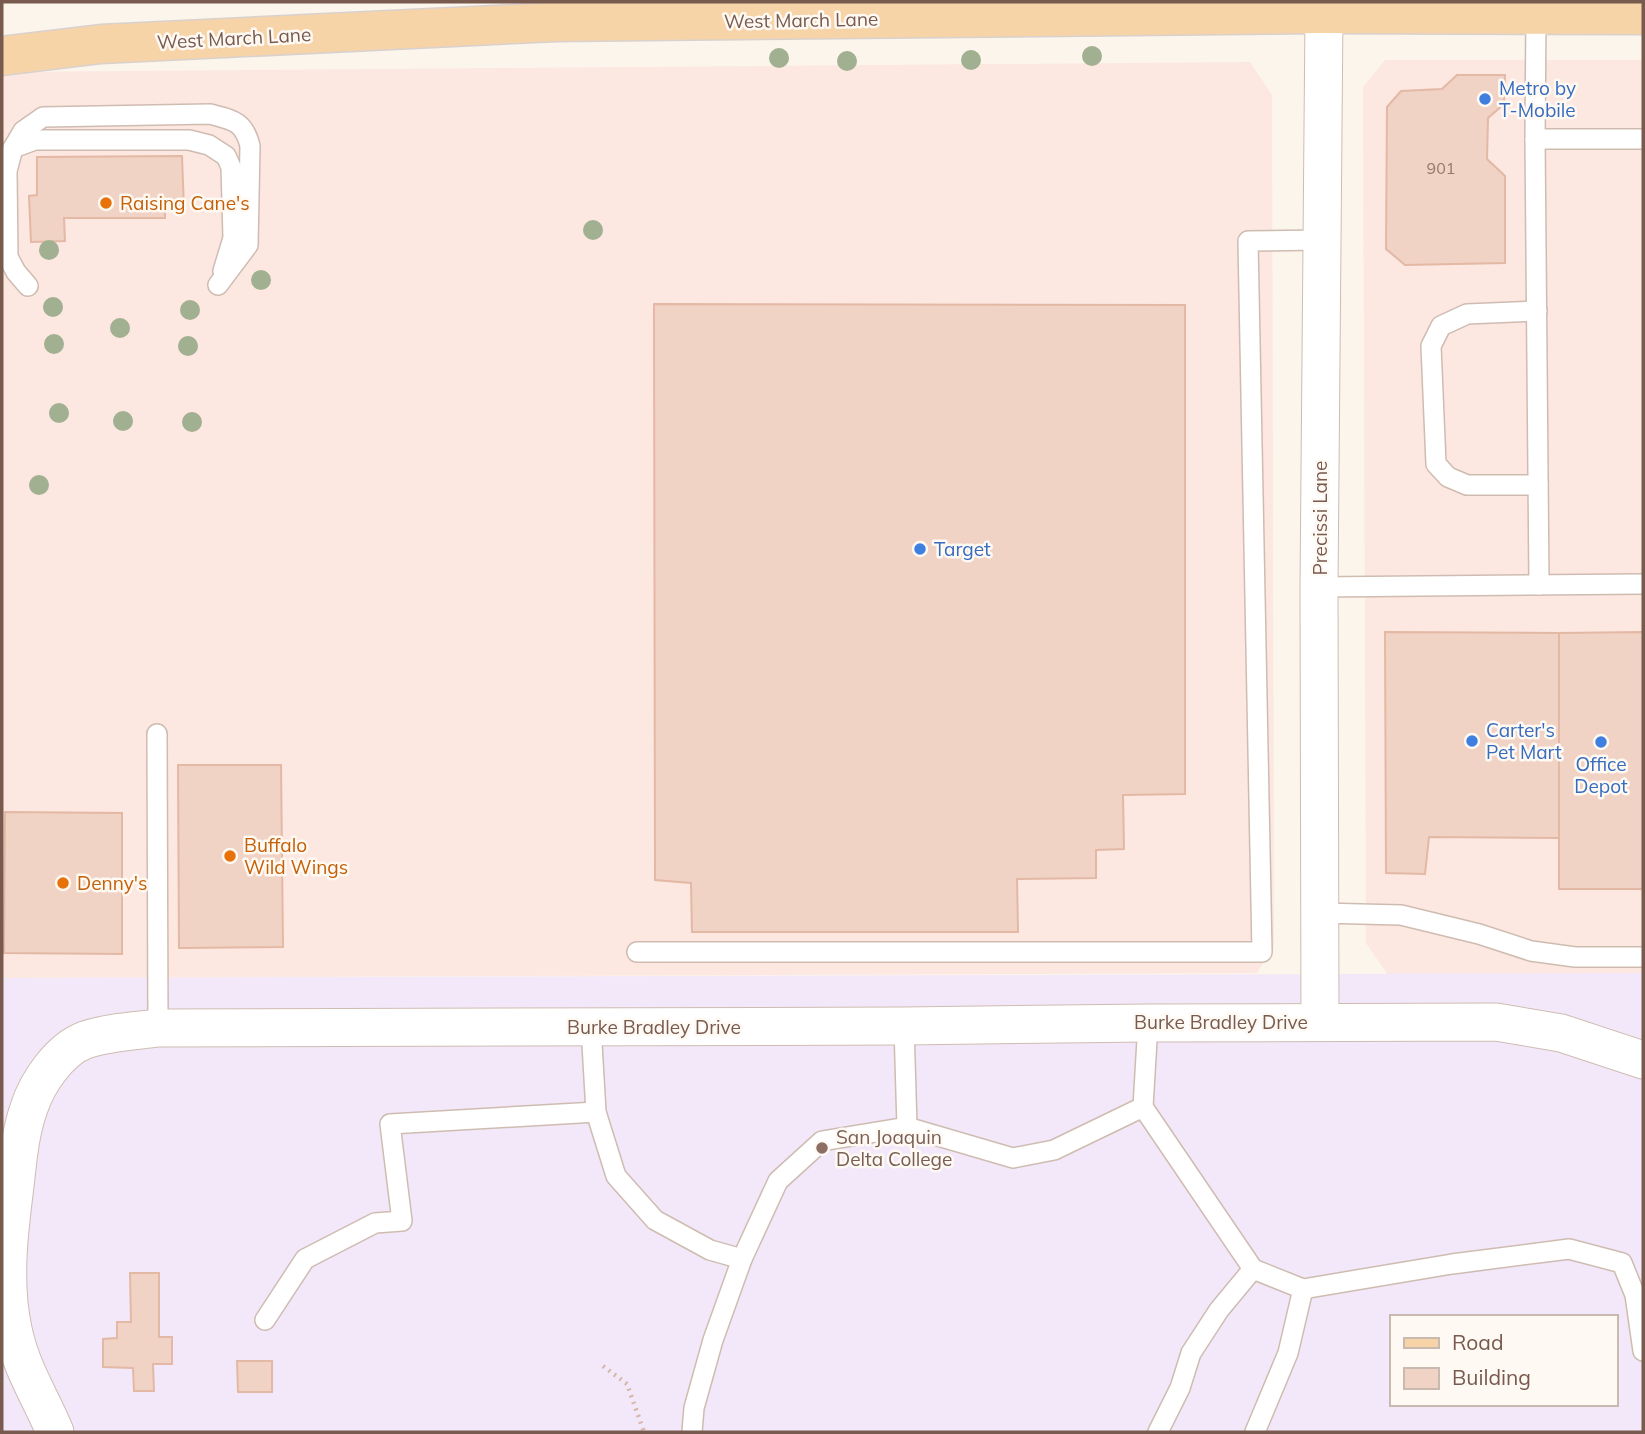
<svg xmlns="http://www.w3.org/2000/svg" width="1645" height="1434" viewBox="0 0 1645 1434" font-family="Mulish,sans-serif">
<rect width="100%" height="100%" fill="#fcf5ec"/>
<g fill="#fce7e1">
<path d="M1385,60H1643V1011L1388,975L1366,943L1363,87Z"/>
<path d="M1250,62L1272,95L1274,946L1257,973L2,978V72Z"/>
</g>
<path fill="#f2e8f9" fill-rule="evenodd" d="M1643,973V1432H2V978ZM1391,1317H1615V1404H1391Z"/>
<g fill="#f1d3c5" stroke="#e3b8a5" stroke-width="2">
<path d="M1457,75H1505L1504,104L1488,118L1487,159L1505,176V263L1405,265L1386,249L1387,107L1401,91L1442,89Z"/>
<path d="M182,156L184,209L165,210V218H64L65,241L31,242L29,196L37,195V157Z"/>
<path d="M654,304L1185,305V794L1123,795L1124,849L1096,850V878L1017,879L1018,932H692L691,883L655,880Z"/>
<path d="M1385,632L1559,633L1560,838L1429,837L1425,874L1386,873Z"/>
<path d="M1643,632V889H1559V633Z"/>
<path d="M178,765H281L283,947L179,948Z"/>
<path d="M5,812L122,813V954L4,953Z"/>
<path d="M130,1273H159V1337H172V1364H153L154,1391H134L133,1368L103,1367V1339L117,1338V1322H131Z"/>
<path d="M237,1361H272V1392H238Z"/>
</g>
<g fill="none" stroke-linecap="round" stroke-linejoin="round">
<g stroke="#cfbcb1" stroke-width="22">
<g id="service">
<path d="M1536,15L1535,139H1643"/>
<path d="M1535,139L1539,585"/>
<path d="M13,148L35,140H189L209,145L226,156L231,167L233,238L223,271"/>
<path d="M28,286L16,272L8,257L7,171L13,148L23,131L43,117L210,114C233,120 244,121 250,146L248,245L218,285"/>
<path d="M1537,311L1467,314L1441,326L1431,346L1436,464L1448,477L1467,485H1538"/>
<path d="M1319,587L1643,584"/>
<path d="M157,734L158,1028"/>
<path d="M1320,913L1401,915L1479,934L1531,951L1575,957H1643"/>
<path d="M637,952H1262L1248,241L1322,240"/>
<path d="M1148,1023L1143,1107L1253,1269L1303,1289L1452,1264L1569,1249L1622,1263L1635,1295L1643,1351"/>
<path d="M904,1026L907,1127"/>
<path d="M591,1027L596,1112L616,1176L655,1220L710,1250L742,1259"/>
<path d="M265,1320L305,1259L375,1223L402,1221L390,1124L596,1112"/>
<path d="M692,1432L694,1408L713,1340L742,1259L778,1181L822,1141L907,1127L1013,1158L1054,1150L1143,1107"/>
<path d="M1158,1432L1180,1388L1191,1353L1219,1310L1253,1269"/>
<path d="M1255,1432L1288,1353L1303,1289"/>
</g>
</g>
<g stroke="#cfbcb1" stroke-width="39">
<g id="minor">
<path d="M1320,1022L1319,587L1324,14"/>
<path d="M55,1432C40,1396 21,1369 13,1329C3,1282 9,1233 15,1186C18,1160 20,1133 29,1108C37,1083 59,1050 85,1040C108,1032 135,1031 158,1028L904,1026L1148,1023L1496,1022L1561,1033L1643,1060"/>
</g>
</g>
<g stroke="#d9d1ce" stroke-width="41">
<path id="primary" d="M2,56L101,44L556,22L1324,14L1643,15"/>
</g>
<path stroke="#d7b6a7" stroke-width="4.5" stroke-dasharray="2 5" stroke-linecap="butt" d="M603,1366L627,1384L644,1432"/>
<use href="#service" stroke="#fff" stroke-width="19"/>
<use href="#minor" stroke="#fff" stroke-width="37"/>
<use href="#primary" stroke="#f7d4a8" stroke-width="38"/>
</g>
<g fill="#a1b090">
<circle cx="1092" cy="56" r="10"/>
<circle cx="779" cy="58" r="10"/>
<circle cx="971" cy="60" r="10"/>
<circle cx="847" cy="61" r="10"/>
<circle cx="593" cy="230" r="10"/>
<circle cx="49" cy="250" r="10"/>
<circle cx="261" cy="280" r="10"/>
<circle cx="53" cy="307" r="10"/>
<circle cx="190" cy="310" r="10"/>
<circle cx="120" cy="328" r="10"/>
<circle cx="54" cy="344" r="10"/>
<circle cx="188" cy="346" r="10"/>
<circle cx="59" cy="413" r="10"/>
<circle cx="123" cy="421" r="10"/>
<circle cx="192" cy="422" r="10"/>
<circle cx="39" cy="485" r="10"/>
</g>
<g fill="#3f7fe0" stroke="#fef9f3" stroke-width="2.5">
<circle cx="1485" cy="99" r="7"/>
<circle cx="920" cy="549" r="7"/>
<circle cx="1472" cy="741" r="7"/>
<circle cx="1601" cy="742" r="7"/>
</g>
<g fill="#e8710a" stroke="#fef9f3" stroke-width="2.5">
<circle cx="106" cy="203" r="7"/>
<circle cx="230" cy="856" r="7"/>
<circle cx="63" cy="883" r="7"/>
</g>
<circle fill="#8d6e63" stroke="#fef9f3" stroke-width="2.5" cx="822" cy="1148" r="7"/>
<g text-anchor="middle" stroke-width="5" stroke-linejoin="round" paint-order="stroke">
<g font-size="16" fill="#96786c">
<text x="1441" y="174">901</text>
</g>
<g font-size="19" fill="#785a4f" stroke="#fef9f3">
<text transform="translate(801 20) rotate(-1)" y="7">West March Lane</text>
<text transform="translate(234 38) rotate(-3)" y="7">West March Lane</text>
<text transform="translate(1320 518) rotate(-90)" y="7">Precissi Lane</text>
<text x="1221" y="1029">Burke Bradley Drive</text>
<text x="654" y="1034">Burke Bradley Drive</text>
</g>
<g font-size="19" fill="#366cbe" stroke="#fef9f3" text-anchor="start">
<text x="1499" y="95">Metro by<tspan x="1499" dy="22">T-Mobile</tspan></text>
<text x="934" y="556">Target</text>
<text x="1486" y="737">Carter's<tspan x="1486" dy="22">Pet Mart</tspan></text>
<text x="1601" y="771" text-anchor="middle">Office<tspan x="1601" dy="22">Depot</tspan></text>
</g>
<g font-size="19" fill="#c56008" stroke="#fef9f3" text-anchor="start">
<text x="120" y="210">Raising Cane's</text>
<text x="244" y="852">Buffalo<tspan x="244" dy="22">Wild Wings</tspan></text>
<text x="77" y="890">Denny's</text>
</g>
<g font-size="19" fill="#785e54" stroke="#fef9f3" text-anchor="start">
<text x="836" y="1144">San Joaquin<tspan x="836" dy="22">Delta College</tspan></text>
</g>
</g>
<rect width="1645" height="1434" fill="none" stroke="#785a4f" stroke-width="7"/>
<rect x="1390" y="1315" width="228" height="91" fill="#fef9f3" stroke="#c8b9b1" stroke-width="2"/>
<rect x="1404" y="1338" width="35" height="10" fill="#f7d4a8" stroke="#c8b9b1" stroke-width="2"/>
<text x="1452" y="1350" font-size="21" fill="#785a4f">Road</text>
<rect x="1404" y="1368" width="35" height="21" fill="#f1d3c5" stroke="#c8b9b1" stroke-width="2"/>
<text x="1452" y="1385" font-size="21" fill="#785a4f">Building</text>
</svg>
